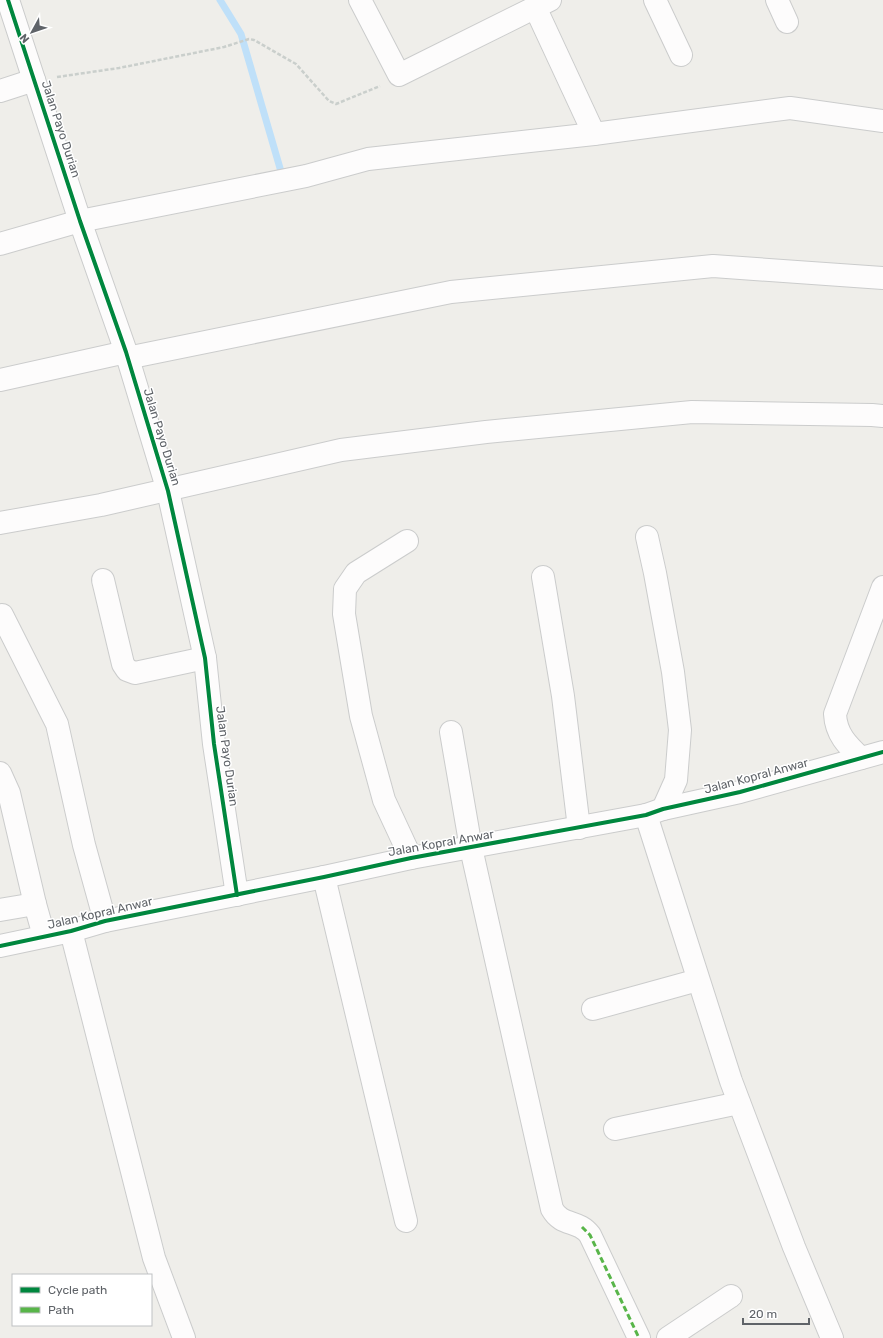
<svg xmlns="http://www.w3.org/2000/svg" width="883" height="1338" viewBox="0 0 883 1338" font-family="Rubik,sans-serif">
<rect width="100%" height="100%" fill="#efeeea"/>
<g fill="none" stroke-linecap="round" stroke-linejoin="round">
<path stroke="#bfe0f9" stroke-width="7" d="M220,0L241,34L282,175"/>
<g stroke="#cbcccc" stroke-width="24">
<g id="minor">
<path d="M8,0L80,221L126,352L168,491L205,658L214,744L237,895"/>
<path d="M360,0L399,75L550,0"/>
<path d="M655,0L681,55"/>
<path d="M777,0L787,22"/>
<path d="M535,7L594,134"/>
<path d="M0,91L34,80"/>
<path d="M0,244L80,221L306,176L368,159L594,134L790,108L883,121"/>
<path d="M127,358L451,292L713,266L883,278"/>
<path d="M0,380L126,352"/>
<path d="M0,523L101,505L341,450L486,432L692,412L872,415L883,416"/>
<path d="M647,537L655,573L673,672L680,730L676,780L663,809"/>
<path d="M407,541L356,573L345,589L344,614L361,716L384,800L411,858"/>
<path d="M543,577L563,696L579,828"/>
<path d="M103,580L123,664L127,670L135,673L205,658"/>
<path d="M2,615L57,724L84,845L105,921"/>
<path d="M451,732L471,848L552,1209C562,1227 578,1219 590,1235L639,1338"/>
<path d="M861,758C847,745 836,734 835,714L883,587"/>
<path d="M0,773L9,793L35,904L44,936"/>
<path d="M646,815L731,1081L794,1247L832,1338"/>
<path d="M324,877L406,1221"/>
<path d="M0,910L35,904"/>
<path d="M71,931L154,1258L184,1338"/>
<path d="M593,1009L698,980"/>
<path d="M615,1129L739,1103"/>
<path d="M668,1338L731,1296"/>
</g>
</g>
<g stroke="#cbcccc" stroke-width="24">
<path id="tertiary" d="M0,946L71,931L105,921L324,877L411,858L646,815L663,809L740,792L883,752"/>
</g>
<path stroke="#cacfcc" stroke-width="2.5" stroke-dasharray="4 2" stroke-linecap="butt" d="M57,77L119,68L224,47L249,39L254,40L296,64L329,101L336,104L380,86"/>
<use href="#minor" stroke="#fdfcfc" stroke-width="22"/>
<use href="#tertiary" stroke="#fdfcfc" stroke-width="22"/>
<path stroke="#58b549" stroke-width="3" stroke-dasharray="6 3" stroke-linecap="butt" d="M582,1227L590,1235L639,1338"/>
<g stroke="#fff" stroke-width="6">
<g id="cycleway">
<path d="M8,0L80,221L126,352L168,491L205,658L214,744L237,895"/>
<path d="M0,946L71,931L105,921L324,877L411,858L646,815L663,809L740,792L883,752"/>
</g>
</g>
<use href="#cycleway" stroke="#00873e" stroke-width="4"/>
</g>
<g text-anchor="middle" stroke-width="3" stroke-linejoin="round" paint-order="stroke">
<g font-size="12" fill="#5f6368" stroke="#fff">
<text transform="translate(61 129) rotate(72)" y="4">Jalan Payo Durian</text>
<text transform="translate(162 437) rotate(73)" y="4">Jalan Payo Durian</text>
<text transform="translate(227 756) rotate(82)" y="4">Jalan Payo Durian</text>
<text transform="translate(756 776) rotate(-15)" y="4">Jalan Kopral Anwar</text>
<text transform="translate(441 843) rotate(-10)" y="4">Jalan Kopral Anwar</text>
<text transform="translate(100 913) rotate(-13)" y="4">Jalan Kopral Anwar</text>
</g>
</g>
<rect x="12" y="1274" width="140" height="52" fill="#ffffff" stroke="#bfc1c3"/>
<rect x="20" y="1287" width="20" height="6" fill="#00873e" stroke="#bfc1c3"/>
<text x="48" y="1294" font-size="12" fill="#5f6368">Cycle path</text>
<rect x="20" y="1307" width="20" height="6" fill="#58b549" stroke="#bfc1c3"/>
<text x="48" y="1314" font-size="12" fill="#5f6368">Path</text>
<g transform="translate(32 32) rotate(230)" stroke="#ffffff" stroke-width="3" paint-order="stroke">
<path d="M0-3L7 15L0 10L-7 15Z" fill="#5f6368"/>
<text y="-6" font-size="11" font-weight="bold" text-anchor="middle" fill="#5f6368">N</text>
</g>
<path d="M743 1318v6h66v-6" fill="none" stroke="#5f6368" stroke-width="2"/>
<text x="749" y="1318" font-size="12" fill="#5f6368" stroke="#ffffff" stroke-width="3" paint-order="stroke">20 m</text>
</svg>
